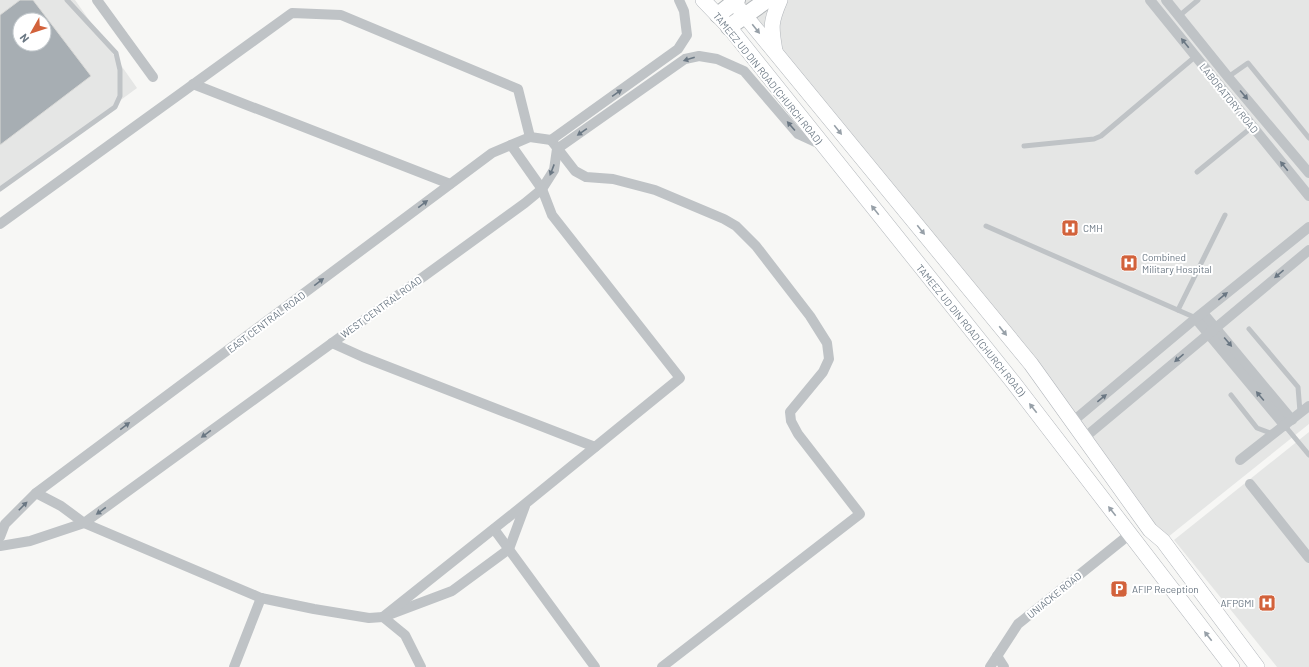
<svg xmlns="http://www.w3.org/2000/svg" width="1309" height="667" viewBox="0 0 1309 667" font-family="Barlow,sans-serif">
<rect width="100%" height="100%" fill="#f7f7f5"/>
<g fill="#e5e6e5" fill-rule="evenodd">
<path d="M0,0H75L137,88L0,189ZM20,20H44V44H20Z"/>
<path d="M734,0H1309V424L1163,541Z"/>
<path d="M1309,432V667H1277L1174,540Z"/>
</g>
<path fill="#a7aeb3" stroke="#d9d9d7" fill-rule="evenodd" d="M20,0H33L91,76L0,145V15ZM20,20H44V44H20Z"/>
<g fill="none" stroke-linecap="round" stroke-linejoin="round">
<g stroke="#b2b6bb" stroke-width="16">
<g id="secondary">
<path d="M703,0L729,27L1013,382L1232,667"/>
<path d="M737,6L1031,364L1150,530L1163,541L1257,667"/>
<path d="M775,51C771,27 770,23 780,0"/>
</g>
</g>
<g stroke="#b3b7ba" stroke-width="18">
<g id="primary">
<path d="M718,15L737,0"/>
<path d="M729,27L767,0"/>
</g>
</g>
<g stroke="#bfc3c6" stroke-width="5">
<path d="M1179,16L1198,0"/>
<path d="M1228,77L1248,63L1309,138"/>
<path d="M1024,146L1094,139L1101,136L1196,56"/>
<path d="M1197,172L1252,127"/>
<path d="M0,189L115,107L120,96V70L116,53L67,0"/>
<path d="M986,226L1196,318"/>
<path d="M1178,310L1225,215"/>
<path d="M1249,329L1298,387L1300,412"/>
<path d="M1231,395L1257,428L1273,434"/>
<path d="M1285,426L1309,455"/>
</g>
<g stroke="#bfc3c6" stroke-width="10">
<path d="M97,0L153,77"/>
<path d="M1150,0L1309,196"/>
<path d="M1166,0L1228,77L1309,173"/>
<path d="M193,84L450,184"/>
<path d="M551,140L575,171L586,177L613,179L655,190L724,219L736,226L756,246L810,316L827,343L829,359L823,372L790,412L791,421L798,434L860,514L662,667"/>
<path d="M551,140L678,49L687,35L684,11L679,0"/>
<path d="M557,149L685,59L699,56L717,59L744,71L798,134L822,145"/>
<path d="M0,224L292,13L341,15L518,89L530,137"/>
<path d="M1203,313L1292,420"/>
<path d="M1196,319L1285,426"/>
<path d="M332,343L363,357L595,447"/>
<path d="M1072,422L1196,318L1309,227"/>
<path d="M1084,438L1309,250"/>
<path d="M1240,460L1309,406"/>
<path d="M1250,484L1309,558"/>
<path d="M36,493L61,506L84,523L261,598L314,609L369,618L383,617L452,591L509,549L525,506"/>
<path d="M494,529L595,667"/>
<path d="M0,537L5,524L36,493L492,153L530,137L551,140"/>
<path d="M0,546L30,541L84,523L525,203L542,189L554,170L557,149"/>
<path d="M383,617L525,504L680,378L552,215L542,189L511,145"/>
<path d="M383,617L405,635L421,667"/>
<path d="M997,656L1004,667"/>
<path d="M234,667L261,598"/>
<path d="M990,667L1018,624L1130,534"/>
</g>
<use href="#secondary" stroke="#fff" stroke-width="15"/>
<use href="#primary" stroke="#fff" stroke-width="16"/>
</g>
<defs><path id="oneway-solid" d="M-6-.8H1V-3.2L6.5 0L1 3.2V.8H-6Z"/></defs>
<g fill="#97a0a8">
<use href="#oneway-solid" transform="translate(756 29) rotate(51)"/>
<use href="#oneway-solid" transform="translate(838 130) rotate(51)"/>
<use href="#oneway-solid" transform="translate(875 210) rotate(-129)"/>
<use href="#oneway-solid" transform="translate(921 230) rotate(51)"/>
<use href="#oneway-solid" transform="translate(1003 331) rotate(51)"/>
<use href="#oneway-solid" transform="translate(1033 408) rotate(-128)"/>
<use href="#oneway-solid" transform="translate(1112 511) rotate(-128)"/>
<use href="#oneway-solid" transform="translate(1208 636) rotate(-128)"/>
</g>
<g fill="#6a7783">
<use href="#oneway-solid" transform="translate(1185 43) rotate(-129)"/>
<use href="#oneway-solid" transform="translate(689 59) rotate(163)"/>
<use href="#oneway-solid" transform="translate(617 93) rotate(-35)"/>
<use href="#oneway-solid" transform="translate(1244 95) rotate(50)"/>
<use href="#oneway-solid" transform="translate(791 126) rotate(-131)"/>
<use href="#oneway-solid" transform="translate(582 132) rotate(145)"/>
<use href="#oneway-solid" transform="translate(1284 166) rotate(-129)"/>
<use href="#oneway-solid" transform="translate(552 170) rotate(111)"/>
<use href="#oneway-solid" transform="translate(423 204) rotate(-37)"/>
<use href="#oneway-solid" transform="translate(1279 274) rotate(140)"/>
<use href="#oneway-solid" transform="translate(319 282) rotate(-37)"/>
<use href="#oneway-solid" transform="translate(1223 296) rotate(-39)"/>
<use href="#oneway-solid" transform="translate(1228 342) rotate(50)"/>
<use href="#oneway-solid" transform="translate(1179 358) rotate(140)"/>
<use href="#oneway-solid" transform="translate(1260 396) rotate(-130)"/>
<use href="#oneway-solid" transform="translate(1102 398) rotate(-39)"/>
<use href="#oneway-solid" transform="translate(125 426) rotate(-37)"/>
<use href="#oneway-solid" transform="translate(206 434) rotate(144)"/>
<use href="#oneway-solid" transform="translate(23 506) rotate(-45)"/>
<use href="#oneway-solid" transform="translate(101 511) rotate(144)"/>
</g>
<defs>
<g id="hospital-square" transform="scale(0.9)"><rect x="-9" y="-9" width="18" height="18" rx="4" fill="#d2623b" stroke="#fff"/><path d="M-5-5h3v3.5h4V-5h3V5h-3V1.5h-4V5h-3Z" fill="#fff"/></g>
<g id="parking-square" transform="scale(0.9)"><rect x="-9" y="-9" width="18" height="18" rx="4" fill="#d2623b" stroke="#fff"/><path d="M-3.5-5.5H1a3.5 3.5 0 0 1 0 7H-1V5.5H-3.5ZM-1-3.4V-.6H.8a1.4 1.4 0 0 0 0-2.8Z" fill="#fff"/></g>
</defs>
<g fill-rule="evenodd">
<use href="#hospital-square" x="1070" y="228"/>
<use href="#hospital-square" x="1129" y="263"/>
<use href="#parking-square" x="1119" y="589"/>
<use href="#hospital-square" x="1267" y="603"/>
</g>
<g text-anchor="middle" stroke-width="4" stroke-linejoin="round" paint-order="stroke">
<g font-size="10" fill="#6a7783" stroke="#fff">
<text transform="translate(768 78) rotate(51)" y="4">TAMEEZ UD DIN ROAD (CHURCH ROAD)</text>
<text transform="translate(1229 98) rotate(51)" y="4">LABORATORY ROAD</text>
<text transform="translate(381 307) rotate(-36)" y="4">WEST CENTRAL ROAD</text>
<text transform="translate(266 322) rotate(-37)" y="4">EAST CENTRAL ROAD</text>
<text transform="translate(971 330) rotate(51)" y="4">TAMEEZ UD DIN ROAD (CHURCH ROAD)</text>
<text transform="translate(1054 595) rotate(-39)" y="4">UNIACKE ROAD</text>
</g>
<g font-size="10" fill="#6a7783" stroke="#fff" text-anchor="start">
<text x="1083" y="232">CMH</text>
<text x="1142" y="261">Combined<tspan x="1142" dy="12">Military Hospital</tspan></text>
<text x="1132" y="593">AFIP Reception</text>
<text x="1254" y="607" text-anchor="end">AFPGMI</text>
</g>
</g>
<g transform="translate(32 32) rotate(231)"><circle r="19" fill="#ffffff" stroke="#c3c9cd"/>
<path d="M0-3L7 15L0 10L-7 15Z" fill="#d2623b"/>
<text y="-6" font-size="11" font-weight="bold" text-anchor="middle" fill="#6a7783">N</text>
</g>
</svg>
